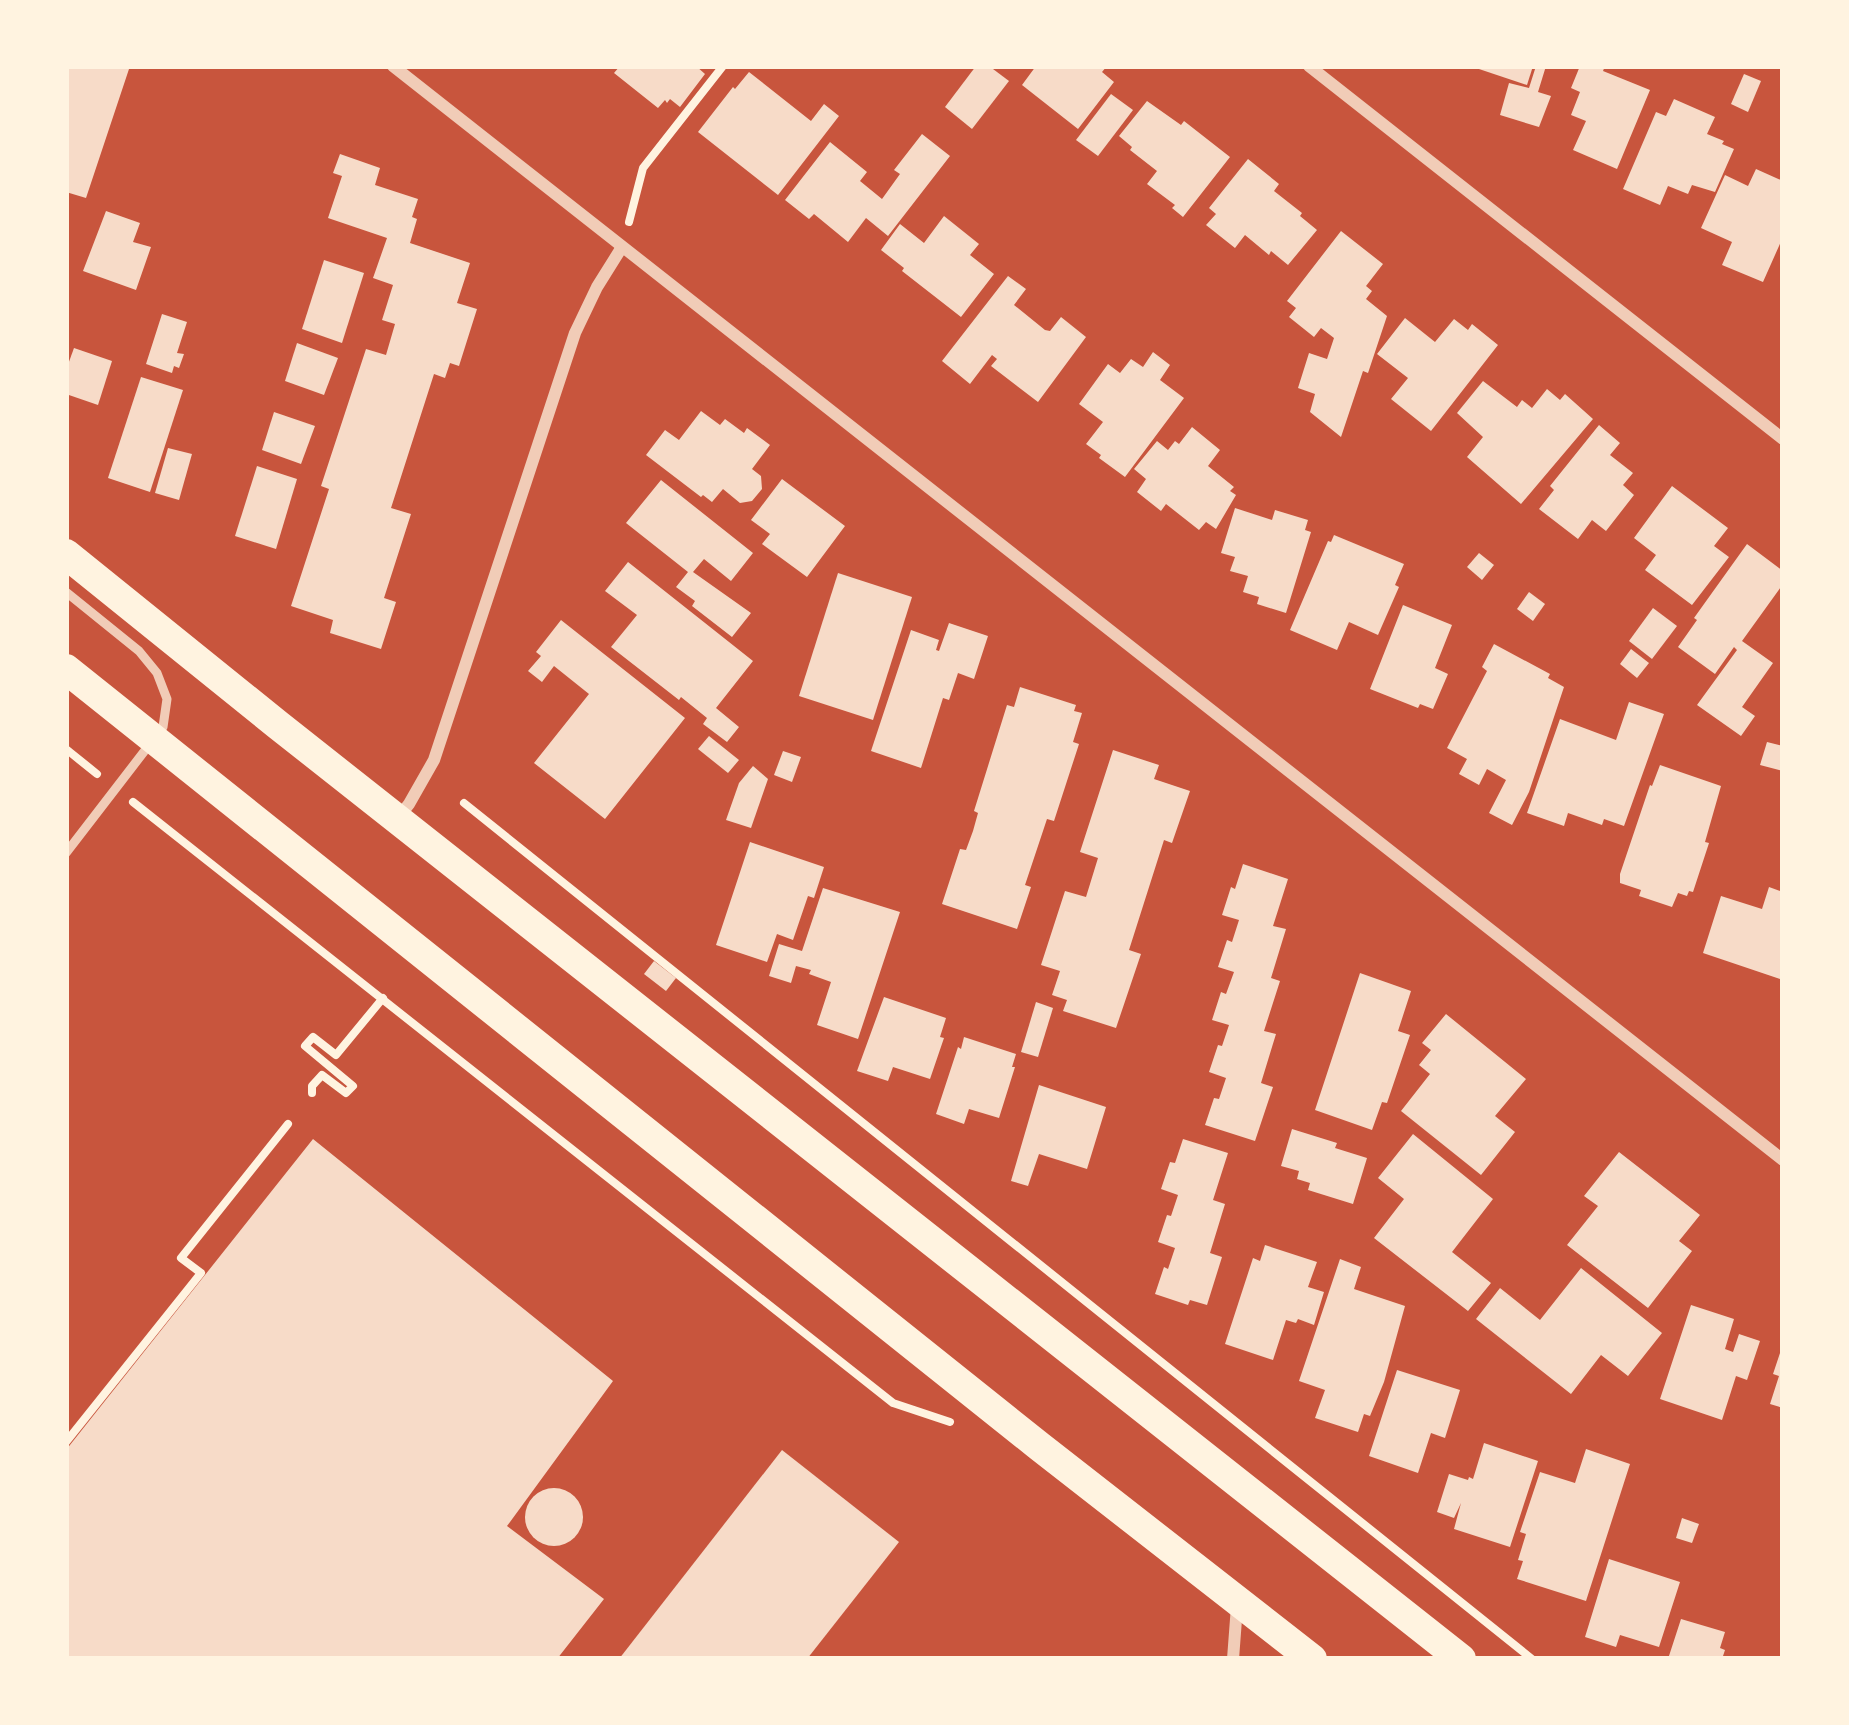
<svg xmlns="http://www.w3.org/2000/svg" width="1849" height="1725" viewBox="0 0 1849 1725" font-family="'DM Sans',sans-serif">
<rect width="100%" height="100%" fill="#c8553d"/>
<g fill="#f7dbc8">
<path d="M66,66H130L86,198L66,192Z"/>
<path d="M620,66H696L705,74L680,107L670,99L667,103L665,100L658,108L614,73Z"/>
<path d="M976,66H989L1009,81L972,129L945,107Z"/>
<path d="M1036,66H1107L1102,72L1114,82L1078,129L1022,85Z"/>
<path d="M1470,66H1533L1527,85Z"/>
<path d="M1536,66H1546L1538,92L1551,96L1539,127L1500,115L1509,83L1529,88Z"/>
<path d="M1580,66H1605L1603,71L1650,90L1617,169L1573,150L1586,121L1571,115L1580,92L1571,88Z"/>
<path d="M749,72L811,121L824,104L839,116L778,195L698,132L733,87L735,89Z"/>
<path d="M1744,74L1761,81L1748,112L1731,104Z"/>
<path d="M1111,94L1133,110L1098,156L1076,140Z"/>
<path d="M1674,99L1715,117L1707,134L1724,141L1722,144L1734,149L1715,192L1692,185L1688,194L1668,186L1660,205L1623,189L1656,112L1666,116Z"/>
<path d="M1147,101L1181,125L1184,121L1230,157L1183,217L1172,208L1175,205L1147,184L1157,171L1130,150L1132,147L1119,136Z"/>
<path d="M922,134L950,156L888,236L866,218L848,242L814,214L809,219L785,200L830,142L867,172L860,181L882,199L900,174L894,170Z"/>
<path d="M340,154L380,168L375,185L418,199L412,217L417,219L410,243L470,263L457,303L477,309L459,366L450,363L445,378L434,374L391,508L411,514L384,598L396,602L381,649L330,633L333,620L291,606L329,489L321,486L366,349L386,355L395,324L382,320L393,285L373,278L387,238L328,218L342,176L333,173Z"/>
<path d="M1248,159L1279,184L1274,191L1302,213L1300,216L1317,230L1288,265L1271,251L1269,255L1245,235L1235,248L1206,225L1216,214L1209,208Z"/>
<path d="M1756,169L1783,181V237L1763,282L1722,265L1732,242L1701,228L1725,175L1748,186Z"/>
<path d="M106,211L140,223L133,242L151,247L136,290L83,271Z"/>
<path d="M944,216L979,244L970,255L994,274L961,317L902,271L904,268L881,250L900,224L924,243Z"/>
<path d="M1341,231L1383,264L1366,286L1372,291L1366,299L1387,316L1368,373L1363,371L1341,437L1310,412L1315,394L1298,388L1309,353L1327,359L1334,338L1321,328L1314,337L1289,317L1296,308L1287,301Z"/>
<path d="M324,260L364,273L342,343L302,329Z"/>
<path d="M1008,276L1026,289L1014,305L1045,330L1050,331L1061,317L1086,337L1038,402L991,366L997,359L992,355L970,384L942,361Z"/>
<path d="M162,314L187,322L177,353L184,354L179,368L174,366L172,373L146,364Z"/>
<path d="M1405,318L1435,342L1454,319L1468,330L1472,324L1498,345L1431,431L1391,399L1408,378L1377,354Z"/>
<path d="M297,343L338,358L324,395L285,381Z"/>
<path d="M74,348L112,361L98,405L66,394V370Z"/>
<path d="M1153,352L1170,365L1160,380L1184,398L1125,477L1099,458L1101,455L1086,444L1103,422L1079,404L1108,364L1120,373L1131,359L1143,367Z"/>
<path d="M141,377L183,390L150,492L108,478Z"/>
<path d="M1483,381L1517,407L1522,400L1532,408L1547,389L1560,400L1565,394L1593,419L1521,504L1467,457L1483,437L1457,413Z"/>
<path d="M701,411L720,425L725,419L744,433L747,428L770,445L752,469L761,476L762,489L752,501L740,503L723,489L712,502L703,495L701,497L646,455L665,430L679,440Z"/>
<path d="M274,412L315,426L301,464L262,450Z"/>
<path d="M1599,425L1620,443L1610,455L1633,473L1623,485L1634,495L1606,531L1592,520L1578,539L1539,509L1554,490L1550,486Z"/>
<path d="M1192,427L1220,450L1208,466L1234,487L1230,491L1236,495L1216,529L1206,522L1199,530L1166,504L1161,511L1137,492L1146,479L1134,469L1157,441L1168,450L1175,441L1179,444Z"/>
<path d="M168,448L192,454L179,500L155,493Z"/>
<path d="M257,466L297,479L276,549L235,536Z"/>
<path d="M782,479L845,526L807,577L762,544L770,534L751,520Z"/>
<path d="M661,480L753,553L731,581L704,559L693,572L751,613L732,637L692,606L695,601L676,587L688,572L626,523Z"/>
<path d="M1672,486L1728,528L1714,546L1729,557L1692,605L1645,570L1656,555L1634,538Z"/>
<path d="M1235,508L1272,520L1275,510L1308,520L1305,530L1311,532L1286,613L1257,604L1259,597L1243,592L1248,576L1230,571L1235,557L1221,553Z"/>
<path d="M1334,535L1404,564L1395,585L1399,587L1378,635L1349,622L1337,650L1290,630L1328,541L1331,542Z"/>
<path d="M1747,544L1783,571V584L1742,641L1773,663L1742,707L1755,716L1741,736L1697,705L1737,650L1734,647L1715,674L1678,647L1697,620L1694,618Z"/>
<path d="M1479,553L1494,565L1482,580L1467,567Z"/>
<path d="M628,562L753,661L716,708L739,727L727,742L703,724L707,718L681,697L679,700L611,647L637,615L605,591Z"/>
<path d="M838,573L912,597L873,720L799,696Z"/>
<path d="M1529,592L1545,604L1533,621L1517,609Z"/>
<path d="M1403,605L1452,625L1435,668L1448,674L1433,709L1420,704L1418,708L1370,689Z"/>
<path d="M1653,608L1677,626L1652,659L1629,641Z"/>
<path d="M561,620L685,718L605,819L534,763L589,694L554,666L542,682L528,671L541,656L536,652Z"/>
<path d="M949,623L988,636L974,679L958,673L949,700L943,698L921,768L871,751L911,630L939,640L936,650L939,651Z"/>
<path d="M1494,644L1550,674L1548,678L1564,687L1529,792L1512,825L1489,813L1506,780L1487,769L1479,785L1459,774L1467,759L1447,748L1487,671L1482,667Z"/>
<path d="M1631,649L1649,663L1637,678L1620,664Z"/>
<path d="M1020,687L1076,705L1074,711L1082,713L1073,742L1079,744L1054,821L1047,819L1025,885L1031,887L1017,929L942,904L960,849L966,850L973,831L978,813L974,811L1007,705L1014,707Z"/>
<path d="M1629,702L1664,714L1624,826L1604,819L1602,825L1568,813L1564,826L1527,813L1560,719L1616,740Z"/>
<path d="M709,736L739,760L728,773L698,749Z"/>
<path d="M1767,742L1783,746V771L1760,765Z"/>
<path d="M1113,750L1159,765L1154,779L1190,791L1172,843L1164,840L1129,950L1141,954L1116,1028L1063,1011L1067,1000L1052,995L1060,971L1041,965L1065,891L1086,897L1098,858L1080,852Z"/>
<path d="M783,751L801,757L792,782L774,775Z"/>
<path d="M1660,765L1721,786L1705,842L1709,843L1693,892L1689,891L1687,896L1678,893L1672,907L1639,896L1641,890L1620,883V874L1650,785L1652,786Z"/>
<path d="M753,766L768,779L751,828L726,820L739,783Z"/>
<path d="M750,842L824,867L814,898L808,896L793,940L777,934L767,962L716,945Z"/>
<path d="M1243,864L1288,879L1273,926L1286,929L1271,978L1280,981L1264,1031L1276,1034L1261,1083L1273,1087L1255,1141L1205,1125L1214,1098L1219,1099L1226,1078L1209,1072L1218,1045L1222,1046L1229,1025L1212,1020L1221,992L1226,994L1234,972L1218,967L1227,940L1232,942L1239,920L1222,915L1231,887L1235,889Z"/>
<path d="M1769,887L1783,892V971L1780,979L1703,953L1721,896L1762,909Z"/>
<path d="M823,888L900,912L858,1039L817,1025L831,982L809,974L811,970L796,966L791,983L769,976L779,944L802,951Z"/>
<path d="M654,961L676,978L666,991L644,974Z"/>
<path d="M1360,973L1411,991L1398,1031L1410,1035L1387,1103L1382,1102L1372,1130L1315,1110Z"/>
<path d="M884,997L946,1018L940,1037L944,1038L930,1079L893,1067L888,1081L857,1071Z"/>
<path d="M1036,1002L1053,1008L1038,1057L1021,1052Z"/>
<path d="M1446,1014L1526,1079L1495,1116L1515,1132L1481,1175L1401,1111L1430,1074L1419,1065L1431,1050L1422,1043Z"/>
<path d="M964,1037L1016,1054L1012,1067H1015L999,1118L969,1109L964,1124L936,1114L958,1047L961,1049Z"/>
<path d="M1039,1085L1106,1107L1087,1169L1039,1154L1028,1186L1011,1181Z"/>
<path d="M1292,1129L1337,1143L1335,1148L1367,1158L1353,1204L1308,1190L1310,1183L1297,1179L1299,1171L1281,1166Z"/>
<path d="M1413,1134L1493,1199L1452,1252L1491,1283L1468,1311L1374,1238L1404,1199L1378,1178Z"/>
<path d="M313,1139L613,1381L507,1526L604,1599L557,1659H66V1450Z"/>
<path d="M1183,1139L1228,1153L1213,1200L1225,1204L1210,1253L1222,1257L1207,1305L1190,1300L1188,1305L1155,1294L1164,1267L1168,1269L1175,1248L1158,1242L1167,1215L1171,1216L1178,1195L1161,1189L1170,1162L1175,1163Z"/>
<path d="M1619,1152L1700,1215L1679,1241L1692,1251L1648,1308L1567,1245L1598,1206L1584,1196Z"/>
<path d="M1265,1245L1317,1262L1308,1287L1324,1292L1314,1325L1298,1319L1296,1323L1286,1320L1273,1360L1225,1344L1253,1258L1260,1261Z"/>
<path d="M1340,1259L1361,1267L1354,1289L1405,1306L1384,1382L1370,1416L1364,1414L1358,1432L1315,1418L1325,1390L1299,1381Z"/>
<path d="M1581,1268L1662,1333L1628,1376L1601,1355L1571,1394L1476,1319L1500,1288L1540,1320Z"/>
<path d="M1691,1305L1734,1319L1725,1349L1733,1352L1739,1334L1760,1341L1747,1380L1736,1376L1722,1420L1660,1399Z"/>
<path d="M1782,1347H1783V1408L1770,1404L1779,1376L1773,1374Z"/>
<path d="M1397,1370L1460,1390L1445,1438L1431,1433L1418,1473L1369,1456Z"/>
<path d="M1484,1443L1538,1461L1510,1547L1454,1529L1461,1503L1454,1518L1437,1512L1449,1474L1468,1480L1469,1477L1473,1479Z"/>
<path d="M1586,1449L1630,1464L1586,1601L1517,1579L1523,1561L1518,1560L1526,1534L1520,1532L1540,1472L1575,1483Z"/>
<path d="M782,1450L899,1542L807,1659H619Z"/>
<circle cx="554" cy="1517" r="29"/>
<path d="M1682,1518L1699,1524L1692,1543L1676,1538Z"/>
<path d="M1609,1559L1680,1582L1659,1647L1620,1635L1616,1647L1585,1637Z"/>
<path d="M1681,1619L1725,1632L1720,1648L1725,1650L1722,1659H1668Z"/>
</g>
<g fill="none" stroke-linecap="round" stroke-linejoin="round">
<g stroke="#fff3e0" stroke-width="8">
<path d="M629,222L643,168L723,66"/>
<path d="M66,749L97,774"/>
<path d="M133,802L893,1403L950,1422"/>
<path d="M464,803L1532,1659"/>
<path d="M312,1093V1086L322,1075L346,1093L353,1086L305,1046L313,1037L336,1055L383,998"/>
<path d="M66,1442L201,1273L181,1258L288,1124"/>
</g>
<path stroke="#f1ccb7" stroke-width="9" d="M66,592L139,651L157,673L167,699L163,727L66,853"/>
<g stroke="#f1ccb7" stroke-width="12">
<path d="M393,66L1783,1160"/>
<path d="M1309,66L1783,439"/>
<path d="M398,818L409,804L434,760L575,333L597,287L622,247"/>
<path d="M1233,1659L1237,1606"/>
</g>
<g stroke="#fff3e0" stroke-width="30">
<path d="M66,554L278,725L1461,1659"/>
<path d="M66,669L1039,1446L1312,1659"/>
</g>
</g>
<rect width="1849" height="1725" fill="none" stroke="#fff3e0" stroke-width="138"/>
</svg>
